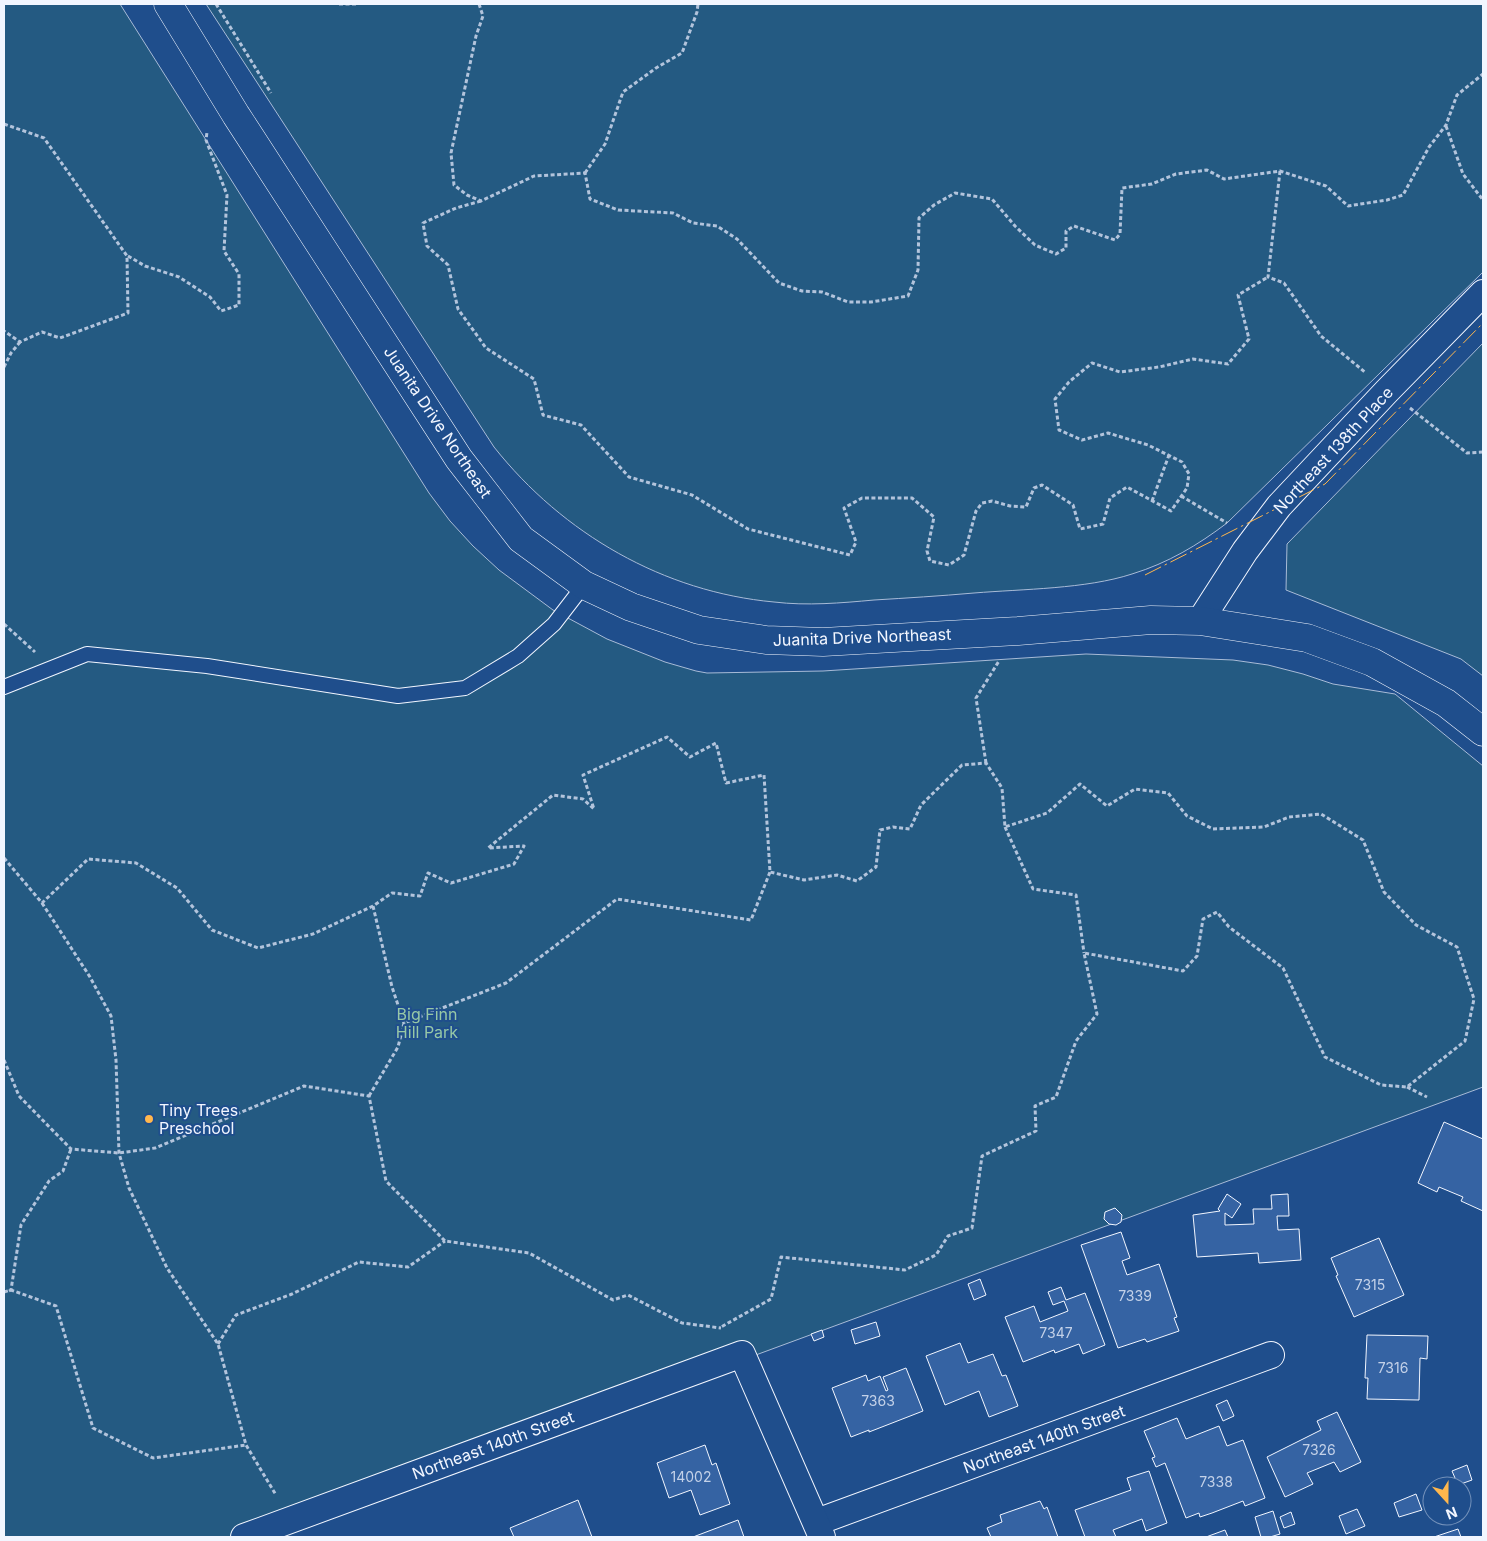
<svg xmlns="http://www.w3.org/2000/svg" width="1487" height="1541" viewBox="0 0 1487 1541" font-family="Inter,sans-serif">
<rect width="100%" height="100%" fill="#1f4e8c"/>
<g fill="#245a82" stroke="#a8bbd7">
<path d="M4,4H120L429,493L450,521L473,546L499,570L553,610L607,639L665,662L696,671L707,673L823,671L1086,654L1233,660L1268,665L1303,674L1333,684L1395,694L1483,766V1087L262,1537H4Z"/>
<path d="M206,4H1483V272L1227,523C1198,545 1168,563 1132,574C1086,589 1023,589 974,593C940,596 907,598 874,600C841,603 807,606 774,602C664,592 563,534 494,447Z"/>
<path d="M1483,343V676L1461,659L1286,590L1287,544Z"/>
</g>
<g fill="#3563a3" stroke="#f2f6ff">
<path d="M1444,1122L1483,1139V1211L1461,1201L1463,1197L1439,1187L1437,1192L1418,1183Z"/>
<path d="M1227,1194L1241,1204L1232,1218L1225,1213V1225L1254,1224L1253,1209H1272L1271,1195L1288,1194L1289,1216H1277L1278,1230L1299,1229L1301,1260L1259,1263L1258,1253L1197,1257L1193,1215L1220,1211L1218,1209Z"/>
<path d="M1115,1208L1122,1215L1121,1222L1116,1225L1109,1224L1104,1219L1105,1212Z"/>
<path d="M1121,1232L1130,1258L1122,1261L1127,1275L1159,1264L1177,1317L1174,1318L1179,1331L1147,1342L1145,1339L1118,1348L1081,1245Z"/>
<path d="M1379,1238L1404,1295L1354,1317L1336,1276L1338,1275L1331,1258Z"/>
<path d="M980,1279L986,1295L974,1300L968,1284Z"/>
<path d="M1061,1287L1066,1300L1085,1293L1105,1345L1083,1354L1079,1344L1055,1353L1054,1350L1023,1362L1005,1317L1034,1306L1040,1322L1068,1311L1064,1301L1053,1305L1048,1292Z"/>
<path d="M876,1322L880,1336L855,1344L851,1330Z"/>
<path d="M822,1330L824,1337L814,1341L811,1334Z"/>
<path d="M1367,1335L1428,1336L1427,1359L1420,1358L1419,1400L1367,1399L1368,1378H1365Z"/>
<path d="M960,1343L968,1363L993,1354L1002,1376L1006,1375L1018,1406L989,1417L979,1391L945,1405L926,1356Z"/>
<path d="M906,1368L923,1411L869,1432V1430L851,1437L832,1388L866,1375L868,1381L880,1376L886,1391L888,1390L883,1377Z"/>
<path d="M1227,1400L1234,1416L1223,1421L1216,1405Z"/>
<path d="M1337,1412L1361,1462L1340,1472L1334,1462L1307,1473L1313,1484L1285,1497L1267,1457L1321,1430L1317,1421Z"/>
<path d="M1177,1418L1186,1439L1219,1426L1227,1446L1243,1440L1265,1498L1245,1506L1243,1501L1212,1513L1200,1517L1199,1513L1186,1518L1165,1463L1156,1467L1152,1458L1155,1457L1144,1431Z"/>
<path d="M705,1445L712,1465L716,1463L730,1504L700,1515L691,1490L669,1498L657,1463Z"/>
<path d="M1467,1465L1472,1480L1458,1485L1452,1471Z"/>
<path d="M1149,1471L1167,1523L1146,1531L1142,1519L1113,1530L1116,1537H1085L1075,1510L1131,1490L1127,1478Z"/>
<path d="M1416,1494L1422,1510L1399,1517L1394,1503Z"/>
<path d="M578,1500L592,1537H514L510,1528Z"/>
<path d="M1040,1501L1044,1509L1047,1507L1058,1537H991L987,1528L1002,1522L1000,1515Z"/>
<path d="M1357,1509L1365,1526L1346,1534L1339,1516Z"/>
<path d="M1273,1511L1280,1534L1270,1537H1261L1255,1517Z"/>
<path d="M1291,1512L1295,1524L1284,1528L1280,1517Z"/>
<path d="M738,1520L744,1537H693Z"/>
<path d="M1458,1529L1461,1537H1434Z"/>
<path d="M1225,1530L1228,1537H1206Z"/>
</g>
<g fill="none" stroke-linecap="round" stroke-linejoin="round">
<g stroke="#f2f6ff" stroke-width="16">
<path id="lane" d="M4,687L87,654L207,666L398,696L465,688L518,656L554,624L584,585"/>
</g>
<g stroke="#f2f6ff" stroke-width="28">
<g id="street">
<path d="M1200,621L1245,551L1279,506L1387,391L1483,293"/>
<path d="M817,1522L1271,1355"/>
<path d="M244,1537L742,1354L822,1537"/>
</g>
</g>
<g stroke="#f2f6ff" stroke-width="29">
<path id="secondary" d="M168,4L236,115L459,459L521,539L584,585L631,607L699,630L766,640L823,642L1018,631L1151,620L1200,621L1307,638L1372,662L1446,703L1483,732"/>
</g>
<g stroke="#b3c4dc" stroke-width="3" stroke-dasharray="4 2.5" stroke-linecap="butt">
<path d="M216,4L271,93"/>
<path d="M339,4H358"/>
<path d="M479,4L483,16L476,36L451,153L454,185L467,195L481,201L534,176L585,173L590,199L618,210L673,213L693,223L717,226L737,239L779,283L802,291L822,292L848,302H871L908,296L918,270L919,218L934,205L955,193L992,199L1015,226L1035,245L1056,254L1066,248V231L1074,226L1115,240L1120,234L1122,188L1152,184L1176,174L1207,170L1224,179L1280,171L1326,186L1348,206L1387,200L1403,195L1429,147L1446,125L1457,95L1483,74"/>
<path d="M4,124L44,138L127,256L128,313L60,338L42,332L20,342L4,331"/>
<path d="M1446,126L1463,174L1483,200"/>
<path d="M1280,171L1268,277L1284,283L1321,336L1366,373"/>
<path d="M585,173L605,144L623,92L656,68L682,53L697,12L698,4"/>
<path d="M481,201L456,208L423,223L427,246L448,265L458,309L486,348L534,379L543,415L581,425L629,477L692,495L748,529L850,555L856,542L844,508L862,498H912L934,517L927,551L930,561L949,565L964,555L976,511L982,503L992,501L1010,506L1026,507L1034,488L1042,485L1073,505L1080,529L1103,524L1110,498L1127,487L1171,511L1187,488L1189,474L1182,462L1148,445L1108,433L1082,440L1059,430L1055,399L1069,382L1092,363L1120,372L1159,367L1193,359L1228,364L1249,339L1238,295L1268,277"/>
<path d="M128,256L145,266L179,277L210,297L221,311L239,305V274L224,251L227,195L206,140L207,132"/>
<path d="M4,367L11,353L20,342"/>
<path d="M1410,408L1467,453L1483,452"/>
<path d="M1181,496L1227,523"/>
<path d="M1152,501L1169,455"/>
<path d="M4,624L35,652"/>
<path d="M986,763L976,698L999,661"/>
<path d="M1005,827L1033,889L1076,895L1084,953"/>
<path d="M4,858L42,903L88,859L136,863L177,888L212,930L258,948L313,934L373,906L392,893L420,896L428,873L451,883L514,864L524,846L488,848L553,795L583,799L594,809L583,775L667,737L690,757L716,743L726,783L764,775L770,872L804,880L837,875L857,881L876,867L880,830L893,827L910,829L921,805L962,765L986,763L1002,788L1005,827L1047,813L1080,784L1107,806L1135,789L1168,793L1187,816L1213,829L1264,827L1289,817L1321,814L1363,840L1384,892L1416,925L1457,947L1474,999L1465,1041L1407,1087L1381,1085L1325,1057L1283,968L1229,927L1217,912L1203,919L1197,956L1183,971L1084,953L1097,1014L1076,1041L1056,1097L1035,1106L1036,1131L982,1156L972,1228L948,1236L936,1255L905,1270L781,1257L771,1299L721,1327"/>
<path d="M42,903L90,977L111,1016L116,1060L119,1153L129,1188L167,1268L218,1344L246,1445L276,1495"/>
<path d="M373,906L392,987L404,1023"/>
<path d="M4,1060L19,1096L71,1149L119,1153L155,1148L304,1086L369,1096L386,1181L445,1241L529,1253L613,1300L628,1295L682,1323L721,1328"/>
<path d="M1407,1087L1427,1097"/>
<path d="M369,1096L398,1047L404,1023L506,983L617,899L751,920L770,872"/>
<path d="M9,1291L11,1290L21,1225L49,1181L63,1171L71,1149"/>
<path d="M4,1292L11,1290L56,1306L93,1428L153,1458L246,1445"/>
<path d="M218,1344L236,1315L292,1294L359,1262L408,1267L445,1241"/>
</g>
<use href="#lane" stroke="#1f4e8c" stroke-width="14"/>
<use href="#street" stroke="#1f4e8c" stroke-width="26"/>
<use href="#secondary" stroke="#1f4e8c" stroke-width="28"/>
<path stroke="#ffb74d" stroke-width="1" stroke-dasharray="18 4 2.5 4" stroke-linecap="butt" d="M1145,575L1325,484L1483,323"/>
</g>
<circle fill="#ffb74d" stroke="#1f4e8c" stroke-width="2" cx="149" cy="1119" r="5"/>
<g text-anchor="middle" stroke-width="4" stroke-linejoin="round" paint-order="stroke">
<g font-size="14" fill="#c3d1e8">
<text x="1370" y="1290">7315</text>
<text x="1135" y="1301">7339</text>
<text x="1056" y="1338">7347</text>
<text x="1393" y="1373">7316</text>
<text x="878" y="1406">7363</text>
<text x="1319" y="1455">7326</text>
<text x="691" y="1482">14002</text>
<text x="1216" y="1487">7338</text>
</g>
<g font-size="16" fill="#f2f6ff" stroke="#1f4e8c">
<text transform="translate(438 422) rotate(56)" y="6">Juanita Drive Northeast</text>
<text transform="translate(1333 450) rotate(-47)" y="6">Northeast 138th Place</text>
<text transform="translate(862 637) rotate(-2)" y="6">Juanita Drive Northeast</text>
<text transform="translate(1044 1439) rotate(-20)" y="6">Northeast 140th Street</text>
<text transform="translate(493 1445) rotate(-20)" y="6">Northeast 140th Street</text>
</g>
<g font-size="16" fill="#97c8a6" stroke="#1f4e8c">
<text x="427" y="1020">Big Finn<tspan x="427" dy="18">Hill Park</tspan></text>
</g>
<g font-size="16" fill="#f2f6ff" stroke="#1f4e8c" text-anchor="start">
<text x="159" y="1116">Tiny Trees<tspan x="159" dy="18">Preschool</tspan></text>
</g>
</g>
<rect width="1487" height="1541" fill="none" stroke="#f2f6ff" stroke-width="10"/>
<g transform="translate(1447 1501) rotate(159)"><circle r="24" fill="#1f4e8c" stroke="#7391ba"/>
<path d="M0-4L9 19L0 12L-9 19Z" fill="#ffb74d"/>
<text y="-8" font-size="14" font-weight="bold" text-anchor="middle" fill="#f2f6ff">N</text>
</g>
</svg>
